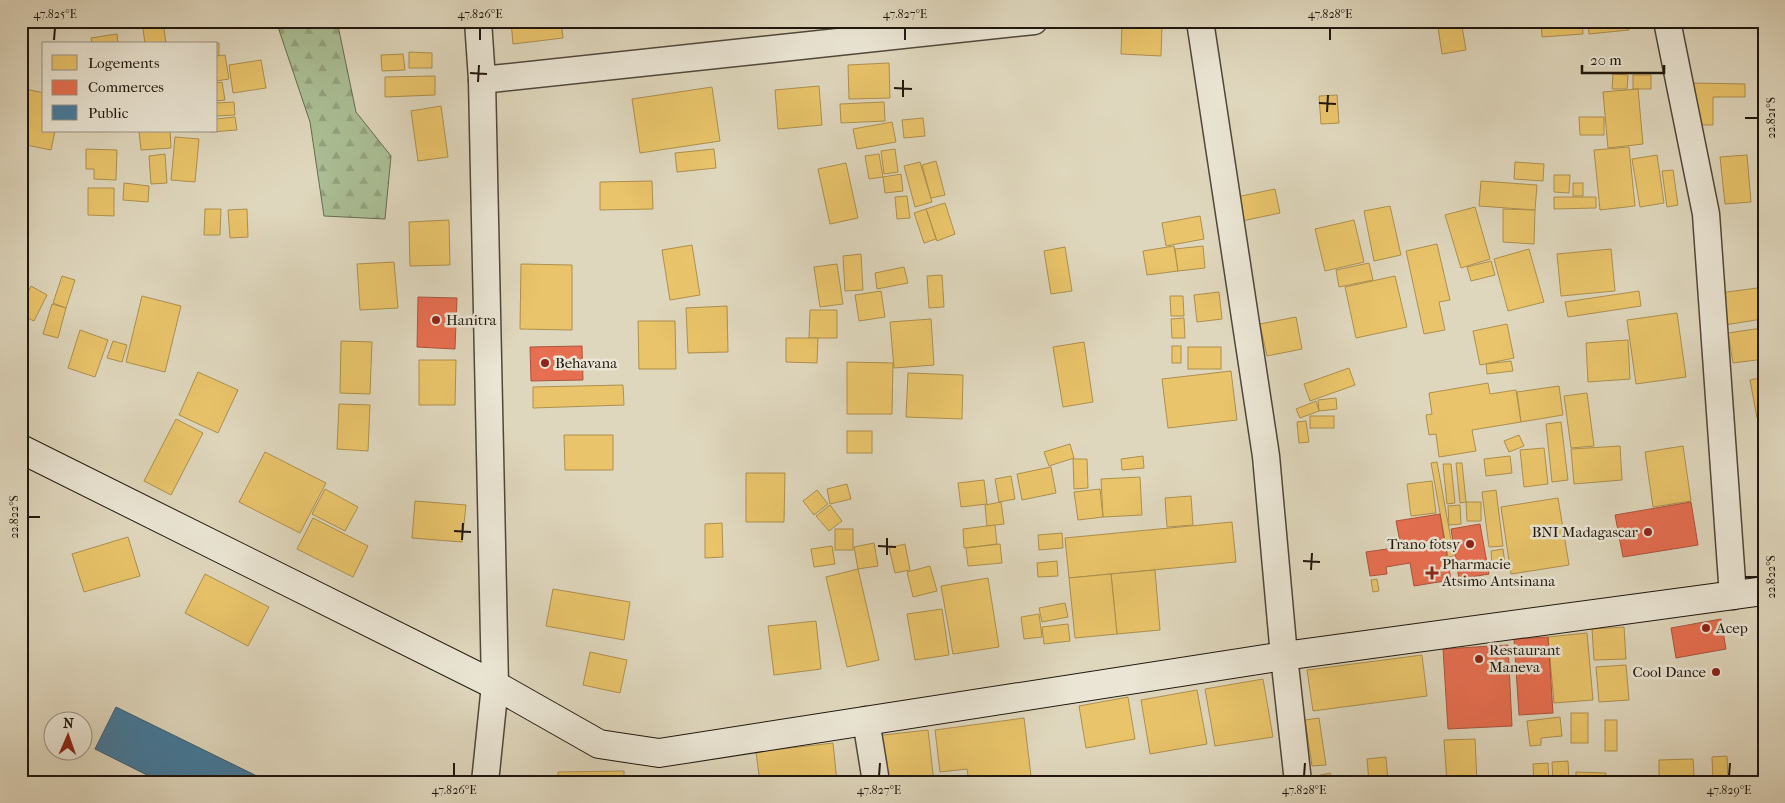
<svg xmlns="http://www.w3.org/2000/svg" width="1785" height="803" viewBox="0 0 1785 803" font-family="'IM FELL French Canon',serif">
<defs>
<pattern id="forest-firs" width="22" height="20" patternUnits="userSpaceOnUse" patternTransform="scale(1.25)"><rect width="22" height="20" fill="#abbf96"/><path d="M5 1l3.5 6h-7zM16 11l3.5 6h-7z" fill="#93a380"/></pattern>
</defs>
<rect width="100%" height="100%" fill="#dfd7bd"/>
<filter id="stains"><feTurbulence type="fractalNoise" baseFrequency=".004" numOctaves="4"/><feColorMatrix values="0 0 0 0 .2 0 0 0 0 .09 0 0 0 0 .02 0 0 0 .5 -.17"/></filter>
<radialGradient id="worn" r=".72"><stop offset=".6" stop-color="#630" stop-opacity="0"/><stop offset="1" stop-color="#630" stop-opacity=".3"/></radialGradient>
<path fill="url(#forest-firs)" stroke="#666b52" d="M276,21H337L356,112L391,156L385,219L324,216L310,122Z"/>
<g fill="#e9c46a" stroke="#ad904e">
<path d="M142,21H163L166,44H145Z"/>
<path d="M511,21H561L563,38L513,44Z"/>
<path d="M1437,21H1461L1466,50L1442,54Z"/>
<path d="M1541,21H1582L1583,34L1542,37Z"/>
<path d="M1588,21H1628L1629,30L1589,34Z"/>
<path d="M1682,21H1731V23L1683,28Z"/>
<path d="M1122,25L1162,26L1161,56L1121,54Z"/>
<path d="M117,34L118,44H92L91,38Z"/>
<path d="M219,43V55L216,56V44H202Z"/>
<path d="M409,52L432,53V68H409Z"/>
<path d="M403,54L405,70L382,71L381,55Z"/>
<path d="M225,55L229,79L216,81V56Z"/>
<path d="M261,60L266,88L233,93L229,65Z"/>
<path d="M889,63L890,98L849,99L848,65Z"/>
<path d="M1613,74L1628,75L1627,89H1612Z"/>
<rect x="1633" y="75" width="18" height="14"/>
<path d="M435,76V95L385,97V77Z"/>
<path d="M222,82L225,100L216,101V83Z"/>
<path d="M1692,83L1745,84V97H1713V125H1693Z"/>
<path d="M819,86L822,125L778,129L775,90Z"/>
<path d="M712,87L720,141L640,153L632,99Z"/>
<path d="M21,88L44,93V131H55L51,150L21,144Z"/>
<path d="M1638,89L1643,144L1608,148L1603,92Z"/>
<path d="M1337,95L1339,123L1321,124L1319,96Z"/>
<path d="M234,102L235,115L216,116V103Z"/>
<path d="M884,102L885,121L841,123L840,104Z"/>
<path d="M441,106L448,157L418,161L411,111Z"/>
<path d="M235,117L237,130L211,132L216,131V119Z"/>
<path d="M1579,117H1604V135H1580Z"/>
<path d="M923,118L925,136L904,138L902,120Z"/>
<path d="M892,122L896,142L857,149L853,129Z"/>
<path d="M139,131H170L171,148L141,150Z"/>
<path d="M175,137L199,139L195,182L171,180Z"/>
<path d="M1629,147L1635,206L1600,210L1594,150Z"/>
<path d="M86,149L117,150L116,180L94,179V169H86Z"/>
<path d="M714,149L716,168L677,172L675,153Z"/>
<path d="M895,149L898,172L884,174L881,151Z"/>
<path d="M165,154L167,183L151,184L149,156Z"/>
<path d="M879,154L883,177L869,179L865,156Z"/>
<path d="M1657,155L1664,203L1640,207L1632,159Z"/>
<path d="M1747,155L1751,202L1725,204L1720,157Z"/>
<path d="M936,161L945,195L931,198L922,165Z"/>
<path d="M920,162L932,202L915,207L904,166Z"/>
<path d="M1515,162L1544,164L1543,181L1514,179Z"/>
<path d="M846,163L858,218L830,224L818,169Z"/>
<path d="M1673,170L1678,205L1667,207L1662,171Z"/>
<path d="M901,174L903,191L885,193L883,177Z"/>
<path d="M1554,175H1570L1569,193L1554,192Z"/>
<path d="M652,181L653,209L600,210V182Z"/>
<path d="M1481,181L1537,185L1535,210L1479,206Z"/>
<path d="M124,183L149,186L148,202L123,200Z"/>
<rect x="1573" y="183" width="10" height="13"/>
<path d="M88,188H114V216L88,215Z"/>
<path d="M1275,189L1280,213L1242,221L1237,197Z"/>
<path d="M907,196L910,218L897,219L895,197Z"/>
<path d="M1554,197H1596V208L1554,209Z"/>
<path d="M945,203L955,234L937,241L926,209Z"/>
<path d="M1390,206L1401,255L1374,261L1364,211Z"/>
<path d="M1475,207L1490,259L1461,268L1445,215Z"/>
<path d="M205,209H221L220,235H204Z"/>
<path d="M247,209L248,237L230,238L228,210Z"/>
<path d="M926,209L936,239L924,243L914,213Z"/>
<path d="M1503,209L1535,210L1534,244L1503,242Z"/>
<path d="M1200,216L1204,239L1166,246L1162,223Z"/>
<path d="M449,220L450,265L410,266L409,222Z"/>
<path d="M1354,220L1364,262L1325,271L1315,229Z"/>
<path d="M1437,244L1450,300L1439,302L1445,330L1424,334L1406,251Z"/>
<path d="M692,245L700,295L670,300L662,250Z"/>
<path d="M1174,246L1178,271L1147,275L1143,251Z"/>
<path d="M1203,246L1205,268L1178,271L1175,249Z"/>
<path d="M1065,247L1072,291L1051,294L1044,251Z"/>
<path d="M1529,249L1544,302L1508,311L1494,259Z"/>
<path d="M1611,249L1615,291L1561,296L1557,254Z"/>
<path d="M861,254L863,290L845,291L843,256Z"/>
<path d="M1491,261L1495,275L1471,281L1467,267Z"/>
<path d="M394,262L398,308L360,310L357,264Z"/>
<path d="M1369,263L1373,280L1339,287L1336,270Z"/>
<path d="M521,264L572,265V330L520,329Z"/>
<path d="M837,264L843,304L820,307L814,267Z"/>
<path d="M904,267L908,283L877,289L875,273Z"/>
<path d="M942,275L944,307L929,308L927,276Z"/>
<path d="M62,276L75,280L66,308L53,303Z"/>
<path d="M1395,276L1407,327L1356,338L1345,287Z"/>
<path d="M31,286L47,295L34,321L21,315V306Z"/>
<path d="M1757,288L1762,319L1725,325L1720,293Z"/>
<path d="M881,291L885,317L859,321L855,295Z"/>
<path d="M1639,291L1641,306L1568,317L1565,302Z"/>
<path d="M1219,292L1222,319L1197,322L1194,295Z"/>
<path d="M142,296L181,306L165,372L126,362Z"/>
<path d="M1170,296H1183L1184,316H1171Z"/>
<path d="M52,304L66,308L58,338L43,334Z"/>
<path d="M727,306L728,352L688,353L686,308Z"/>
<path d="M810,310H837V338H809Z"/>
<path d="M1677,313L1686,377L1636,384L1627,320Z"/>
<path d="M1296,317L1302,349L1267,356L1260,324Z"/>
<path d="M1184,318L1185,338H1172L1171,319Z"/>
<path d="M931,319L934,365L894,368L890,322Z"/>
<path d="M638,321H675L676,369H639Z"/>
<path d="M1507,324L1514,358L1480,365L1473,331Z"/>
<path d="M1762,328L1764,359L1733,363L1728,333Z"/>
<path d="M80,330L108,340L95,377L68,368Z"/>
<path d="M786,338H818L817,363L786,362Z"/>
<path d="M1628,340L1630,379L1588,382L1586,343Z"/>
<path d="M113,341L127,345L122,362L107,358Z"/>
<path d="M341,341L372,342L370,394L340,393Z"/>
<path d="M1084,342L1093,402L1063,407L1053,347Z"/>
<rect x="1172" y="346" width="9" height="17"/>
<rect x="1188" y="347" width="33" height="22"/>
<path d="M419,360H456L455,405H419Z"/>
<path d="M1511,361L1513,371L1487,374L1486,364Z"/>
<path d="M847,362L893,363L892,414H847Z"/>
<path d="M1349,368L1355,385L1310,401L1304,384Z"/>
<path d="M1231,371L1237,420L1168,428L1162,379Z"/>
<path d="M198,372L238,390L218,433L179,415Z"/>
<path d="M908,373L963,375L962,419L906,417Z"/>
<path d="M1764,377V417L1757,418L1750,380Z"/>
<path d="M1488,383L1490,394L1516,390L1521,422L1472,430L1476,451L1439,457L1436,434L1429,435L1426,415L1432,414L1429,393Z"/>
<path d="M623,385L624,405L533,408V387Z"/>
<path d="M1559,386L1563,415L1521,422L1517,392Z"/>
<path d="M1587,393L1594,446L1571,448L1564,396Z"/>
<path d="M1336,398L1337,409L1319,411L1318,400Z"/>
<path d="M1316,401L1319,411L1300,418L1296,409Z"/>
<path d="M339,404L370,405L368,451L337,449Z"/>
<rect x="1310" y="416" width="24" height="12"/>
<path d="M176,419L203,433L171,495L144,481Z"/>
<path d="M1306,421L1309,442L1299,443L1297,422Z"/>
<path d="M1561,422L1568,480L1552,482L1546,424Z"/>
<rect x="847" y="431" width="25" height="22"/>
<path d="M564,435H613V470H565Z"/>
<path d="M1519,435L1524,446L1509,452L1504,441Z"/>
<path d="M1070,444L1074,458L1049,466L1044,452Z"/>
<path d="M1620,446L1622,480L1574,484L1571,449Z"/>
<path d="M1683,446L1691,501L1653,507L1645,452Z"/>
<path d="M1544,448L1548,484L1524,487L1520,450Z"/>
<path d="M265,452L326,483L300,533L239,502Z"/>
<path d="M1143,456L1144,468L1122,470L1121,459Z"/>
<path d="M1510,456L1512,473L1486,476L1484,459Z"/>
<path d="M1073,459H1087L1088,488L1074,489Z"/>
<path d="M1437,462L1454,556L1448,557L1431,463Z"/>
<path d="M1456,463H1462L1466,502L1460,503Z"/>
<path d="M1443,464H1451L1455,503L1447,504Z"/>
<path d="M1051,467L1056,493L1022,500L1017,474Z"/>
<path d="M746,473H785L784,522H746Z"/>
<path d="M1011,476L1015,499L999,502L995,479Z"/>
<path d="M1140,477L1142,515L1103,517L1101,479Z"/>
<path d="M984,480L987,504L961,507L958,483Z"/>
<path d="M1432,481L1436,513L1411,516L1407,484Z"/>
<path d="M847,484L851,499L830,504L827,489Z"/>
<path d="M325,489L358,507L345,531L312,514Z"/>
<path d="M1100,489L1103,517L1078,520L1074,492Z"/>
<path d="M817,490L828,504L814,515L803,501Z"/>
<path d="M1496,490L1503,546L1489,547L1482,492Z"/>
<path d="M1191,496L1193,525L1167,527L1165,498Z"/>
<path d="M1558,498L1569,565L1511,574L1501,507Z"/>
<path d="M415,501L466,505L462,542L412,538Z"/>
<path d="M1001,502L1004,524L987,526L985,505Z"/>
<path d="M1466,502H1481V521H1467Z"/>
<path d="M830,505L842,521L829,531L816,516Z"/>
<path d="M1460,505L1461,524L1449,525L1448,506Z"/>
<path d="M313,518L368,546L353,577L297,549Z"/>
<path d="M1232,522L1236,562L1069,578L1065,538Z"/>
<path d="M722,523L723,557L705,558V524Z"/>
<path d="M995,525L997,544L964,548L963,529Z"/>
<rect x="835" y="529" width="18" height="21"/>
<path d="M1062,533L1063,548L1039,550L1038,535Z"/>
<path d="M128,537L140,576L84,592L72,554Z"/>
<path d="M874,543L878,566L858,569L854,547Z"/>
<path d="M905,544L910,570L895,573L889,548Z"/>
<path d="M1000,544L1002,563L968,566L966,548Z"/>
<path d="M832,546L835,564L814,567L811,549Z"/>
<path d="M1503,549L1505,564L1492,565L1491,551Z"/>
<path d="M1057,561L1058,576L1038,577L1037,563Z"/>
<path d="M930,566L937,591L913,597L907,572Z"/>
<path d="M858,569L879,660L847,667L826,577Z"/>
<path d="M1155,570L1160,630L1117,634L1111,574Z"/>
<path d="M205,574L269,607L248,646L185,613Z"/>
<path d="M1111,574L1117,634L1075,638L1069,578Z"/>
<path d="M988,578L999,647L953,654L941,586Z"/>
<path d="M1377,579L1379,591L1373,592L1371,580Z"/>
<path d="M553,589L630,602L624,640L546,626Z"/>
<path d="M1065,603L1068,617L1042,622L1039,608Z"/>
<path d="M1759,607H1764V634Z"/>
<path d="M942,609L949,655L915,660L907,614Z"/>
<path d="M1039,614L1042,637L1024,639L1021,617Z"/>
<path d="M816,621L821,669L774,675L768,626Z"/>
<path d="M1068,624L1070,641L1044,644L1042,627Z"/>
<path d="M1624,627L1626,659L1594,660L1592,629Z"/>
<path d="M1587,633L1593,700L1554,703L1548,637Z"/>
<path d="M590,652L627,660L620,693L583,685Z"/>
<path d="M1422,655L1427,696L1313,711L1307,670Z"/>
<path d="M1626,665L1629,700L1599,702L1596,667Z"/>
<path d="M1263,679L1273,737L1215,746L1205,689Z"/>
<path d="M1197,690L1207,744L1150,754L1141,700Z"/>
<path d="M1128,697L1135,739L1086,748L1079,706Z"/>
<rect x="1571" y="713" width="17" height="30"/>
<path d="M1560,717L1562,736L1541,738V745L1530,746L1527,721Z"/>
<path d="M1024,718L1031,776L1008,779L1009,782H969L967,769L940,772L935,730Z"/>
<path d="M1319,718L1326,765L1312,766L1305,720Z"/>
<rect x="1605" y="720" width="12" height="31"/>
<path d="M928,730L934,782H880L874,736Z"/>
<path d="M1475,739L1477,782H1447L1444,740Z"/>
<path d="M833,743L837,782H760L756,752Z"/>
<path d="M1727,756L1728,779L1713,780L1712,757Z"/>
<path d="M1386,757L1388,781L1369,782L1367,759Z"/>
<path d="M1693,759L1694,776H1659V760Z"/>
<path d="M1568,761L1569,782H1553L1552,762Z"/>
<path d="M1548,763L1549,782H1534L1533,764Z"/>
<path d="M624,771V782H558V772Z"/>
<path d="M1576,772L1606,773L1605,782H1576Z"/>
<path d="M1330,773L1332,782H1304L1303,779Z"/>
<path d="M1702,777V782H1650V778Z"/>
</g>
<g fill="#e76f51" stroke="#ab553d">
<path d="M418,297L457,298L455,349L417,347Z"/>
<path d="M582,346L583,380L531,381L530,347Z"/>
<path d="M1691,502L1698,545L1623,557L1615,515Z"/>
<path d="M1440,514L1451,580L1414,586L1410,563L1386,567L1387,574L1370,576L1366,552L1401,547L1396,521Z"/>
<path d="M1480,524L1489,574L1459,579L1451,529Z"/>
<path d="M1721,619L1726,649L1676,658L1671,628Z"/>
<path d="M1548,637L1553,713L1519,715L1514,639Z"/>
<path d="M1508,645L1512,726L1448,729L1443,649Z"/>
</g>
<path fill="#457b9d" stroke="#3a5d72" d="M116,707L265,780V782H161L95,749Z"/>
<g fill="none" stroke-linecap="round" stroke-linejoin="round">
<g stroke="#50473a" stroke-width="29">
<g id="minor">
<path d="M478,21L482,80L495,685L485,782"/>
<path d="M1200,21L1266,456L1284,656L1298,782"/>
<path d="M1667,21L1706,214L1733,596"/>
<path d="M482,80L1034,21"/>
<path d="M866,720L876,782"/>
</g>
</g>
<g stroke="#20170e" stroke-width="30">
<path id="secondary" d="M21,449L495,685L599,744L659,753L1284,656L1764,591"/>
</g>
<use href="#minor" stroke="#eae5d4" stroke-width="26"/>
<use href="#secondary" stroke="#eae5d4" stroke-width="28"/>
</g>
<path fill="none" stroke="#20170e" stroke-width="2" d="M54,40L55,28M480,40V28M905,40V28M1330,40V28M470,73L487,74M478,82L479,65M894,88L912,89M903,97V80M1319,103L1336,104M1327,112L1328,95M1745,118H1758M28,517H40M454,531L471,532M462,540L463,523M878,546L896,547M887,555V538M1303,561L1320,562M1311,570L1312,553M1745,577H1758M454,776V763M879,776L880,763M1304,776L1305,763M1729,776L1730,763"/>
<g fill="#8f2418" stroke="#eae5d4" stroke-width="2">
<circle cx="436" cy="320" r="5"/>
<circle cx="545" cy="363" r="5"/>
<circle cx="1648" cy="532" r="5"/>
<circle cx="1470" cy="544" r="5"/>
<path d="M1429.5 565.5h5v5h5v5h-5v5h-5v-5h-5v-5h5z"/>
<circle cx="1706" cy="628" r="5"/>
<circle cx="1479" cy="659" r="5"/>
<circle cx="1716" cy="672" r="5"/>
</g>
<g text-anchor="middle" stroke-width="5" stroke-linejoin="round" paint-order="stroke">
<g font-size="15" fill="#20170e" stroke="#eae5d4" text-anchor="start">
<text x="446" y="325">Hanitra</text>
<text x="555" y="368">Behavana</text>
<text x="1638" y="537" text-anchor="end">BNI Madagascar</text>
<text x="1460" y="549" text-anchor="end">Trano fotsy</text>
<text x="1442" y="569">Pharmacie<tspan x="1442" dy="17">Atsimo Antsinana</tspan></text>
<text x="1716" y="633">Acep</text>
<text x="1489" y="655">Restaurant<tspan x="1489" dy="17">Maneva</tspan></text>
<text x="1706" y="677" text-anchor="end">Cool Dance</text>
</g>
</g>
<rect width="1785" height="803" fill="none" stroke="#dfd7bd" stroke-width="55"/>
<rect x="42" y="42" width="175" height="90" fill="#eae5d4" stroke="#999385"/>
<rect x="52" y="55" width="25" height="15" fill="#e9c46a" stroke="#999385"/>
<text x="88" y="68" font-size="15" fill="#20170e">Logements</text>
<rect x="52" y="80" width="25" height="15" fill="#e76f51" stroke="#999385"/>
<text x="88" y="92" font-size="15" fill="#20170e">Commerces</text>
<rect x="52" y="105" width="25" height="15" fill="#457b9d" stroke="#999385"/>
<text x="88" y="118" font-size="15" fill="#20170e">Public</text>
<g transform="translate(68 736) rotate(2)"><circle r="24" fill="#eae5d4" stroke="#999385"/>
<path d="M0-4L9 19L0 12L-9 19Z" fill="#8f2418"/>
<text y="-8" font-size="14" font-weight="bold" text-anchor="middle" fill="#20170e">N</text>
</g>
<path d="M1582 65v8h82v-8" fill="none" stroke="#20170e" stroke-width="2.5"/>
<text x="1590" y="65" font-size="15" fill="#20170e" stroke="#eae5d4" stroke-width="4" paint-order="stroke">20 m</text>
<rect x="28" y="28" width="1730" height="748" fill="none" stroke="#20170e" stroke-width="2"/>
<g font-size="12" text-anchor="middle" fill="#20170e">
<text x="55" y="18">47.825°E</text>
<text x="480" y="18">47.826°E</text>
<text x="905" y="18">47.827°E</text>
<text x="1330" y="18">47.828°E</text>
<text transform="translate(1771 118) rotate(-90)" y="4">22.821°S</text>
<text transform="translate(14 517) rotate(-90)" y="4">22.822°S</text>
<text transform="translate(1771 577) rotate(-90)" y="4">22.822°S</text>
<text x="454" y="794">47.826°E</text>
<text x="879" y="794">47.827°E</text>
<text x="1304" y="794">47.828°E</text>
<text x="1729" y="794">47.829°E</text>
</g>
<rect width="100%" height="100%" filter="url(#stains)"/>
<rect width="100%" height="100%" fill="url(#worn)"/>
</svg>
